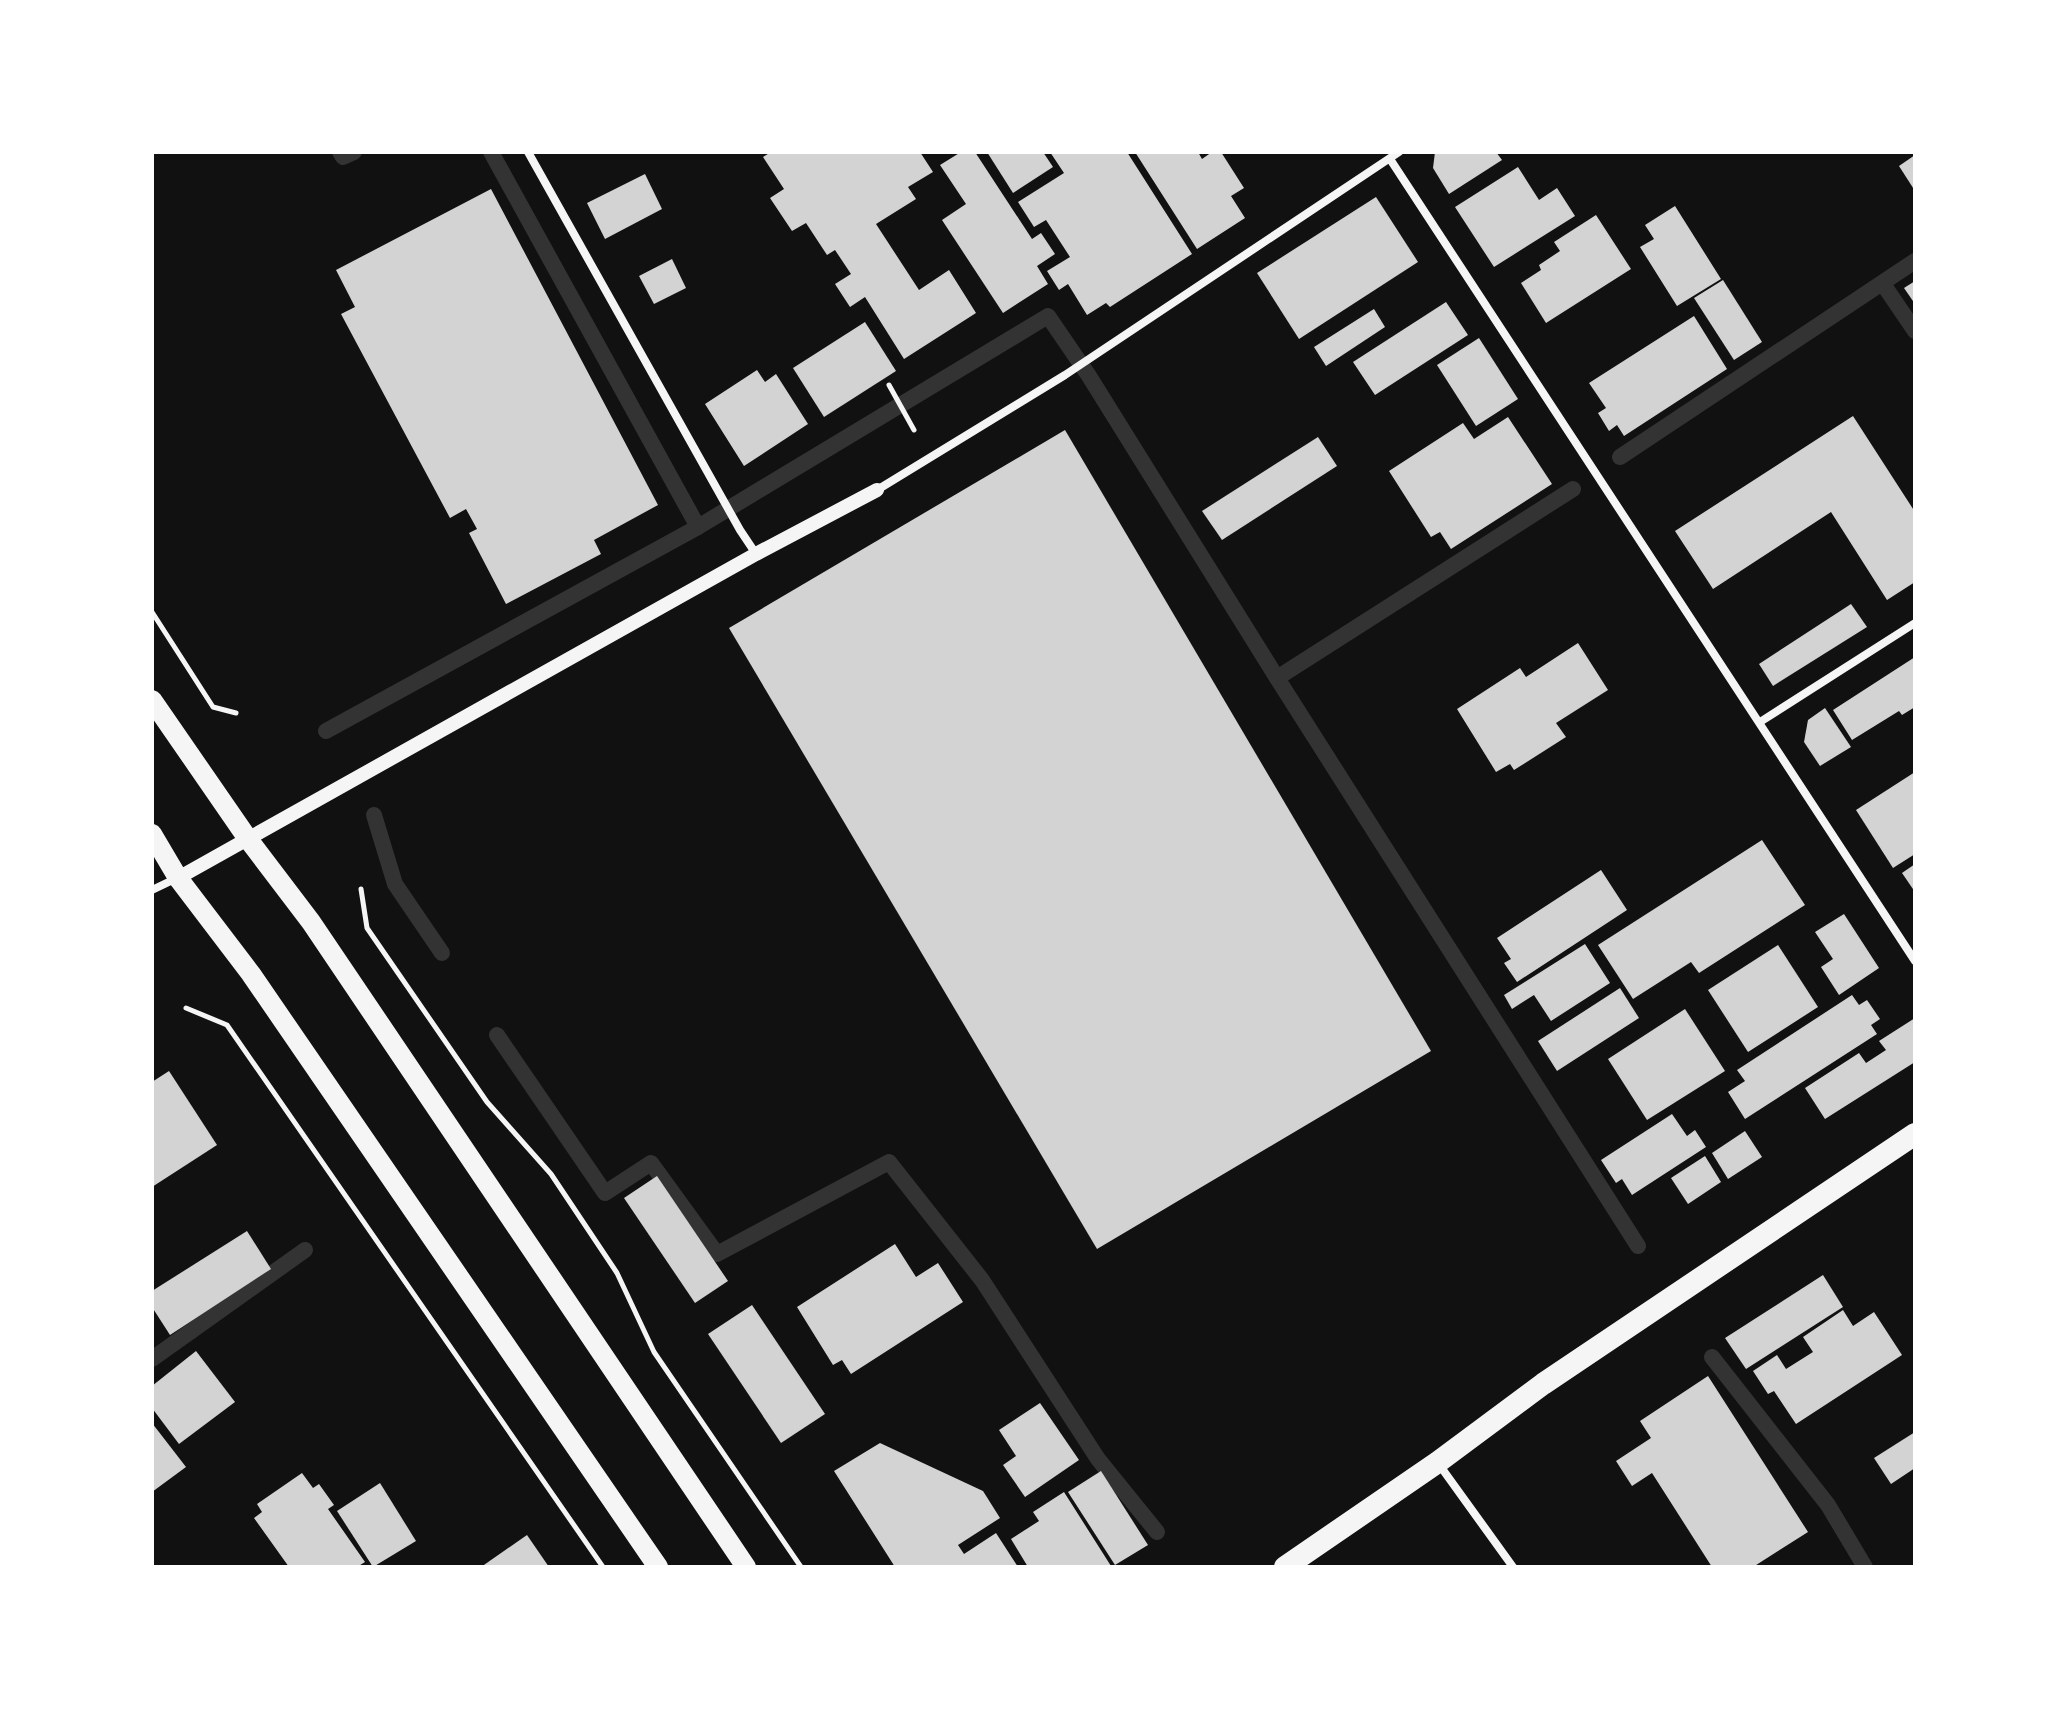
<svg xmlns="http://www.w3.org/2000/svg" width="2067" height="1719" viewBox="0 0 2067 1719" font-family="Mulish,sans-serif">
<rect width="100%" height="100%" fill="#111"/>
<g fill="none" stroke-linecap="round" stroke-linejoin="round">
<g stroke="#333" stroke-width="16">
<path d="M340,152L343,157L354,152"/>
<path d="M491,152L698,527L1048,316L1089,376L1277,678L1638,1246"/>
<path d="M1883,284L1915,331"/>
<path d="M1620,457L1915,261"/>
<path d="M1277,678L1573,489"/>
<path d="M326,731L698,527"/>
<path d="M374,815L395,884L442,953"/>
<path d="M497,1035L605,1193L651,1163L717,1254L889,1162L982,1280L1098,1459L1157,1532"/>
<path d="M1712,1357L1828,1505L1865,1567"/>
<path d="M152,1359L305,1250"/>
</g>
</g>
<g fill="#d3d3d3">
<path d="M771,152H920L933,172L908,187L916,199L876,224L919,290L949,270L976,313L904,359L865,297L850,307L835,284L851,274L835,250L827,255L806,223L792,231L770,198L784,189L763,157Z"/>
<path d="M961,152H975L1032,239L1041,233L1055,254L1037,266L1048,284L1003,313L942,220L966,204L940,165Z"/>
<path d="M987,152H1043L1053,167L1013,193Z"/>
<path d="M1050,152H1127L1192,254L1110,307L1106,303L1087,315L1068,284L1059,290L1047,271L1070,257L1046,220L1034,227L1018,202L1064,173Z"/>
<path d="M1135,152H1198L1202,159L1212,152H1221L1244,188L1231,196L1245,218L1197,249Z"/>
<path d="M1435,152H1496L1502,160L1449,194L1433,168Z"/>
<path d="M1915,155V191L1899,166Z"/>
<path d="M1518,167L1539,200L1557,188L1575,216L1494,267L1455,207Z"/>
<path d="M645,174L662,209L605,239L587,203Z"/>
<path d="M491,189L658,505L594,540L601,554L506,604L469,533L477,529L466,509L450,518L341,314L355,307L336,270Z"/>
<path d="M1376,197L1418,262L1299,339L1257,273Z"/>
<path d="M1675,206L1721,279L1677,306L1640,247L1654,239L1645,225Z"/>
<path d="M1596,215L1631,269L1546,323L1521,283L1541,270L1539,265L1560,251L1554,242Z"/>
<path d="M672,259L686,288L654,304L639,276Z"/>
<path d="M1723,280L1762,342L1734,360L1694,298Z"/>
<path d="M1915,281V304L1904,288Z"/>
<path d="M1446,302L1468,335L1375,395L1353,362Z"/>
<path d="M1374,309L1385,327L1326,366L1314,347Z"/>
<path d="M1694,316L1727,369L1624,436L1617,425L1609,431L1598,413L1606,408L1589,383Z"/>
<path d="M865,322L896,371L824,417L793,368Z"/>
<path d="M1479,338L1518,399L1476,426L1437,365Z"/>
<path d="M757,370L765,382L776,374L808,424L744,466L705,404Z"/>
<path d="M1853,416L1915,512V582L1887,600L1831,512L1713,589L1675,531Z"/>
<path d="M1508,417L1552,484L1451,549L1440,532L1431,537L1389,471L1463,423L1474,439Z"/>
<path d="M1065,430L1431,1051L1097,1249L729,628Z"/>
<path d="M1318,437L1337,466L1222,540L1202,511Z"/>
<path d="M1851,604L1867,627L1773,686L1759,664Z"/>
<path d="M1578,643L1608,690L1556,723L1566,737L1514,770L1510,764L1496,772L1457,709L1520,668L1526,677Z"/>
<path d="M1915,657V707L1902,715L1899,711L1852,740L1833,710Z"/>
<path d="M1825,708L1851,747L1820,766L1804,742L1808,720Z"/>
<path d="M1915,772V854L1893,868L1856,810Z"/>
<path d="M1762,840L1805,905L1699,973L1691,962L1633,999L1598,945Z"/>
<path d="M1915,864V892L1902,873Z"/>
<path d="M1601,870L1627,910L1517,982L1504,963L1511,959L1497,938Z"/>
<path d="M1844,914L1879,968L1839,995L1821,967L1833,959L1815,932Z"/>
<path d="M1585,944L1610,983L1551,1021L1534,995L1512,1009L1504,995Z"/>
<path d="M1778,945L1818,1007L1748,1052L1708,990Z"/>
<path d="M1620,988L1639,1018L1557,1071L1538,1041Z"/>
<path d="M1852,995L1859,1005L1867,1000L1880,1019L1871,1025L1877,1034L1745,1119L1728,1092L1745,1081L1737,1070Z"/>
<path d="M1685,1009L1725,1071L1647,1120L1608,1059Z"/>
<path d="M1915,1018V1062L1825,1119L1805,1088L1859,1053L1866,1063L1886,1050L1879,1041Z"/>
<path d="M169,1071L217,1145L152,1187V1082Z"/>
<path d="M1672,1114L1687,1136L1695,1130L1706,1147L1632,1195L1622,1179L1616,1183L1601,1160Z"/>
<path d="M1745,1131L1762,1157L1728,1179L1712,1153Z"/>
<path d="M1705,1156L1721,1182L1688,1204L1671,1178Z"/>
<path d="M657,1176L728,1281L695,1303L624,1198Z"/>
<path d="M247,1231L271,1269L170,1335L152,1307V1291Z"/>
<path d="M895,1244L916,1277L938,1263L963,1302L851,1374L842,1360L833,1365L797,1307Z"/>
<path d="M1823,1275L1843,1307L1746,1369L1725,1338Z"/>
<path d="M752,1305L825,1414L781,1443L708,1334Z"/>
<path d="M1843,1310L1853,1326L1874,1312L1902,1355L1796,1424L1774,1391L1768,1394L1753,1371L1777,1355L1786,1369L1813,1352L1803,1337Z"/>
<path d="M196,1351L235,1402L179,1444L152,1408V1386Z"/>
<path d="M1708,1376L1808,1532L1753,1567H1712L1652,1473L1632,1486L1616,1461L1651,1438L1640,1421Z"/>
<path d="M1040,1403L1079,1460L1025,1497L1003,1465L1016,1456L999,1430Z"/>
<path d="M152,1423L186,1467L152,1492Z"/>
<path d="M1915,1432V1468L1891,1484L1874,1458Z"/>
<path d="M880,1443L983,1491L1000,1518L958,1545L964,1554L996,1533L1018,1567H895L834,1471Z"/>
<path d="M1101,1471L1148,1545L1115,1565L1068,1492Z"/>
<path d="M302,1473L313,1488L319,1484L334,1505L328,1509L365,1562L357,1567H289L254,1518L262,1512L257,1504Z"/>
<path d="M380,1483L416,1541L373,1567L337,1511Z"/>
<path d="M1064,1492L1111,1566L1110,1567H1028L1011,1539L1039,1521L1033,1512Z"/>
<path d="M527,1535L549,1567H481Z"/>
</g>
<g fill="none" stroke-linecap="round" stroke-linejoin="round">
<g stroke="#f5f5f5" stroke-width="5">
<path d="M889,385L914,430"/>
<path d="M152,612L213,707L236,713"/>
<path d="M361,889L367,928L487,1102L551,1174L617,1273L654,1352L801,1567"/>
<path d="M186,1008L227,1025L603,1567"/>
</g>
<g stroke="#f5f5f5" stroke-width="8">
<path d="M528,152L740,530L756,554"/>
<path d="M1390,159L1915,961"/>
<path d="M877,490L1065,375L1399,152"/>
<path d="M1760,722L1915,623"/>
<path d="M152,890L177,878"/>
<path d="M1438,1463L1513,1567"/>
</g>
<path stroke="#f5f5f5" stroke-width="14" d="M178,878L756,554L877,490"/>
<g stroke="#f5f5f5" stroke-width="20">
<path d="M152,700L248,839L311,922L746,1567"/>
<path d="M152,834L178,878L251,974L658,1567"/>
</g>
<path stroke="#f5f5f5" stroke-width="22" d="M1285,1567L1438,1462L1543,1384L1915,1134"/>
</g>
<rect width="2067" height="1719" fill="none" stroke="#ffffff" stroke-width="308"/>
</svg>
